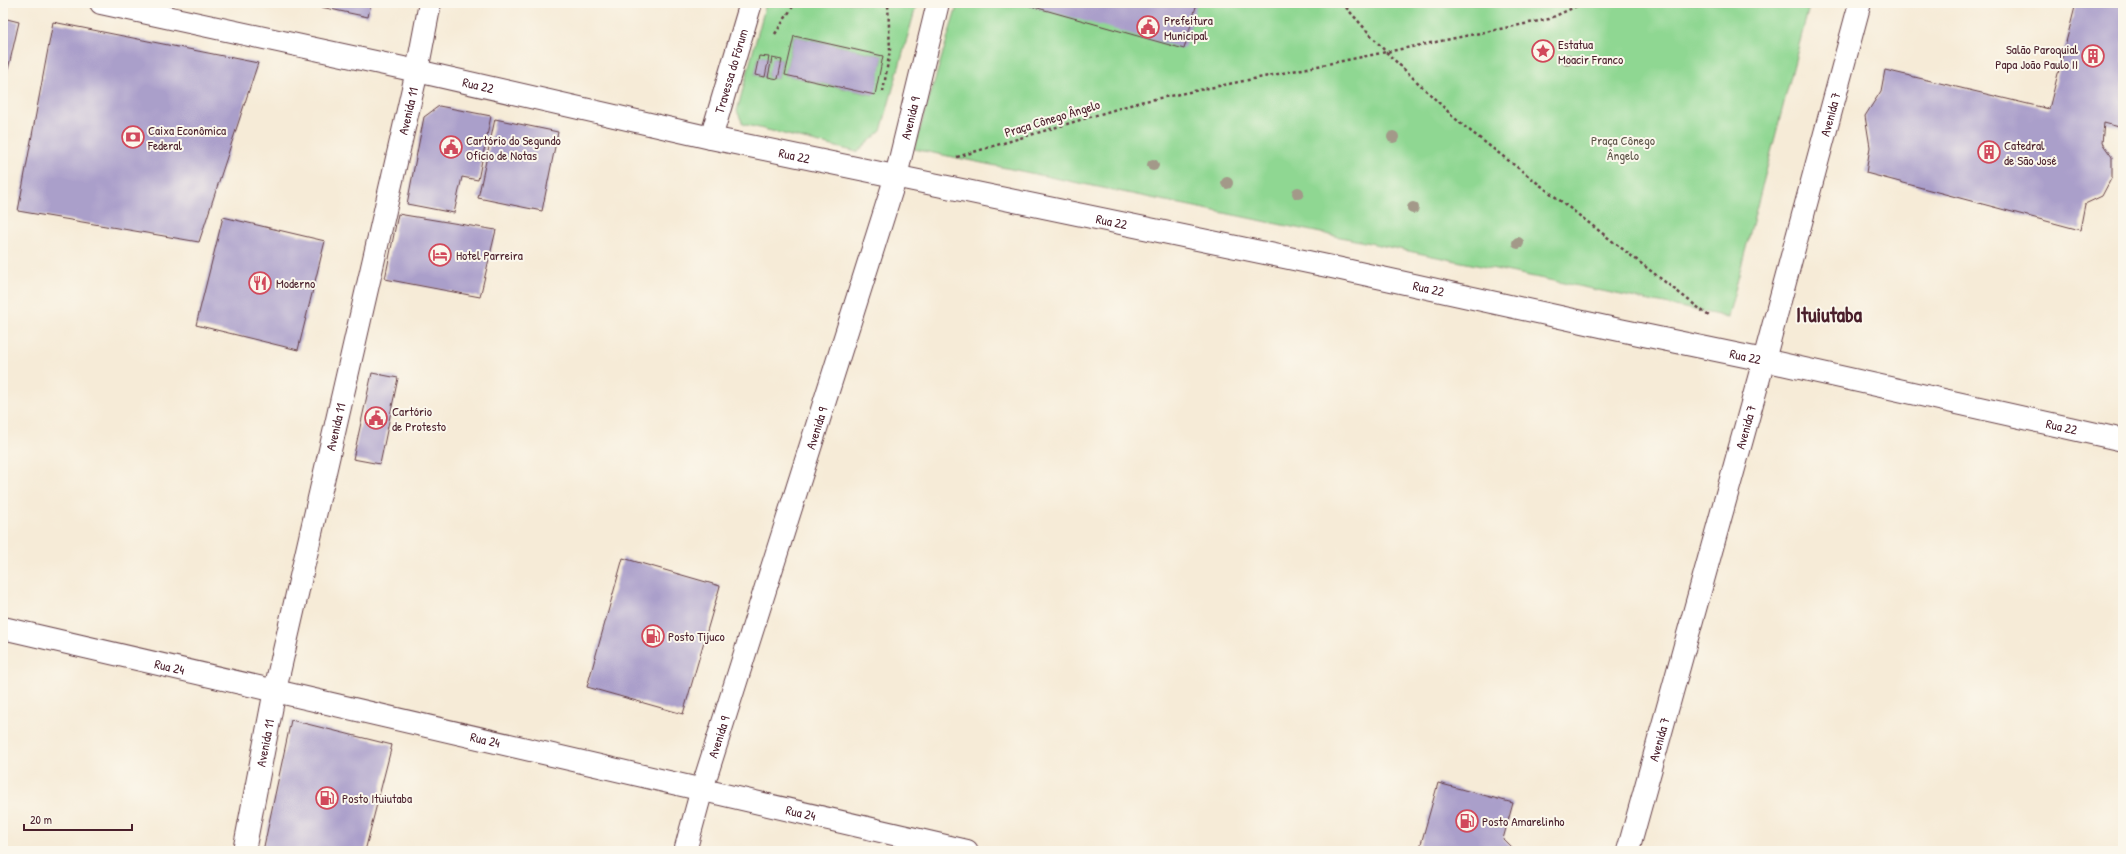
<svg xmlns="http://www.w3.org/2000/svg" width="2126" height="854" viewBox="0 0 2126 854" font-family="'Patrick Hand',sans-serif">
<rect width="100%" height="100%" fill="#fbf7ec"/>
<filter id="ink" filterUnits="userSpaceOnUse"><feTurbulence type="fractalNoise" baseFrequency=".025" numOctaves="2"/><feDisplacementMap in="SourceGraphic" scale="8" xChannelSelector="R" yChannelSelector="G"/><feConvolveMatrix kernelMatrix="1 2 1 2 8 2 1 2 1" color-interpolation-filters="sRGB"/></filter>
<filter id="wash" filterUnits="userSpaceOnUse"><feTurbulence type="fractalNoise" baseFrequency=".012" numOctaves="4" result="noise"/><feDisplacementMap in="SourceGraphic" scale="16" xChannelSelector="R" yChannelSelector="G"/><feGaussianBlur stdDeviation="0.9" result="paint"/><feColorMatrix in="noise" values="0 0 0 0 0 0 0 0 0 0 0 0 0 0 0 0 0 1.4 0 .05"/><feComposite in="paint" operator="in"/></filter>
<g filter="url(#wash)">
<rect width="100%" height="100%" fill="#f6ebd7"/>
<g fill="#8fd792" stroke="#6c7b5e" fill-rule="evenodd">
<path d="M766,3H917L881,131L857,152L743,124L737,111ZM794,36L883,56L874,95L785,75ZM759,56L769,58L765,77L755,75ZM773,58L782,60L778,79L768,77Z"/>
<path d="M958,3H1810L1728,317L914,149Z"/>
</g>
<g id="blocks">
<g fill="#aa9fca">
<path d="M302,3H371L368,17Z"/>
<path d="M1027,3H1197L1184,49L1027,5Z"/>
<path d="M2076,3H2123V128L2104,123L2102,143L2112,157V177L2102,196L2085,204L2080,230L1866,173L1870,147L1865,116L1881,91L1885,70L2049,109Z"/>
<path d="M3,18L19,22L4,87H3Z"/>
<path d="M53,22L258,63L199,242L18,211Z"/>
<path d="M794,36L883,56L875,95L785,75Z"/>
<path d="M759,56L769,57L765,77L755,75Z"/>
<path d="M772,58L782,60L778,79L768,77Z"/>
<path d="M439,106L491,116L478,180L462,177L454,213L407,204L424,117Z"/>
<path d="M495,119L558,132L542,211L478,198Z"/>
<path d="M398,214L496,230L480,297L385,279Z"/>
<path d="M223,217L325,241L298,350L196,325Z"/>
<path d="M372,373L398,378L380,464L353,459Z"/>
<path d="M623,558L720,586L683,714L587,687Z"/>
<path d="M291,720L392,745L365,851H263Z"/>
<path d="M1438,783L1513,803L1503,839L1515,851H1419Z"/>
</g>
</g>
</g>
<g filter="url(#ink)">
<use href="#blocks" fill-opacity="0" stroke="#643e45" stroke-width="1"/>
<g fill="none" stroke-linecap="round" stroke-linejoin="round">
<g stroke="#643e45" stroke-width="24">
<g id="minor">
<path id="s1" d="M101,3L417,71L711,138L1332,267L1610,328L1764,360L2123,440"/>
<path id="s2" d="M711,138L751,3"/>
<path id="s3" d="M3,628L967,851"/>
<path id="s4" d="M244,851L275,690L417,71L430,3"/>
<path id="s5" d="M685,851L702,789L896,176L938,3"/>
</g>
</g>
<g stroke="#643e45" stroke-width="24">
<g id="major">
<path id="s6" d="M1628,851L1764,360L1860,3"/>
</g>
</g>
<g stroke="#643e45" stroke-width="2.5" stroke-dasharray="3 3" stroke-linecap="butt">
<path d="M1342,3L1386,52L1460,123L1709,316"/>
<path d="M775,34L795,3"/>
<path d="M883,92L890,50L888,3"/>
<path d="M957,157L1140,102L1549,19L1583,3"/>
</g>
<use href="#minor" stroke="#fff" stroke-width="22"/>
<use href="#major" stroke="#fff" stroke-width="22"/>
</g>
<g fill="#a39989">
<circle cx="1567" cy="60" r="6"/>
<circle cx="1393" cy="137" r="6"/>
<circle cx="1153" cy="165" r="6"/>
<circle cx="1227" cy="183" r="6"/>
<circle cx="1298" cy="193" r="6"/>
<circle cx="1413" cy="208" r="6"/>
<circle cx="1518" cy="243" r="6"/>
</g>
</g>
<defs>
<g id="civic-ring" transform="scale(1.15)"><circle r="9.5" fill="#fbf7ec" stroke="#d1495b" stroke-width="1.5"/><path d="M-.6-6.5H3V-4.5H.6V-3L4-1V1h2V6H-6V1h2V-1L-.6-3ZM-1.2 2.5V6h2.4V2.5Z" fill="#d1495b"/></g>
<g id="sight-ring" transform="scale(1.15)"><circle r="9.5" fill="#fbf7ec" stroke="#d1495b" stroke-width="1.5"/><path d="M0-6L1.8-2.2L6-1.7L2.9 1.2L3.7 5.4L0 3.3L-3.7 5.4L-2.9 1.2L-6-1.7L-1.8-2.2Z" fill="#d1495b"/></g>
<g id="building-ring" transform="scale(1.15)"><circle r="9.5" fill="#fbf7ec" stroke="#d1495b" stroke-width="1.5"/><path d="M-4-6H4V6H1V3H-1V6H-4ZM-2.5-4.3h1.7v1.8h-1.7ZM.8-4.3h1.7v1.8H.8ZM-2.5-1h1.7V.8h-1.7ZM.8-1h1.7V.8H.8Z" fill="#d1495b"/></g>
<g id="bank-ring" transform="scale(1.15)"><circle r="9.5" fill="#fbf7ec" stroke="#d1495b" stroke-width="1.5"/><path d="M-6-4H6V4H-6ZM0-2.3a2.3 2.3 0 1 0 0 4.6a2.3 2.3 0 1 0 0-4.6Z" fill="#d1495b"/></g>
<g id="hotel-ring" transform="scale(1.15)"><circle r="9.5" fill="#fbf7ec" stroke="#d1495b" stroke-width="1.5"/><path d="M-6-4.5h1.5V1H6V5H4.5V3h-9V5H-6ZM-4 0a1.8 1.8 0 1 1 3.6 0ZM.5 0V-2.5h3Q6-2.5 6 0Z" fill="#d1495b"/></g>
<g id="restaurant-ring" transform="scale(1.15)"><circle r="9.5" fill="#fbf7ec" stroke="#d1495b" stroke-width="1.5"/><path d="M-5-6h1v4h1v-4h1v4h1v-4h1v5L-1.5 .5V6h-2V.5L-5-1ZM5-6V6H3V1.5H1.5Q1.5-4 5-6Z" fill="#d1495b"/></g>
<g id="fuel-ring" transform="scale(1.15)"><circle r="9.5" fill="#fbf7ec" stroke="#d1495b" stroke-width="1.5"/><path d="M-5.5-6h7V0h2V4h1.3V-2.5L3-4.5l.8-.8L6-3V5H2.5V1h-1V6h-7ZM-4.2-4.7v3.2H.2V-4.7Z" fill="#d1495b"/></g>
</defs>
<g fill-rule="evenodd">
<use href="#civic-ring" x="1148" y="27"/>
<use href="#sight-ring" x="1543" y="51"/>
<use href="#building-ring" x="2093" y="56"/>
<use href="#bank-ring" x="133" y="137"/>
<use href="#civic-ring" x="451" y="147"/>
<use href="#building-ring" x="1989" y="152"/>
<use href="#hotel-ring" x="440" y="255"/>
<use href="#restaurant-ring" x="260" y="283"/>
<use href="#civic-ring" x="376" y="418"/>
<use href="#fuel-ring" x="653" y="636"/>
<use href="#fuel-ring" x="327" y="798"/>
<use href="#fuel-ring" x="1467" y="821"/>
</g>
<g text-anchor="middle" stroke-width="4" stroke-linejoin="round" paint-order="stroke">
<g font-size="13" fill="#4a1f2b" stroke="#fbf7ec" text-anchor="start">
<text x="1164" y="25">Prefeitura<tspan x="1164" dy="15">Municipal</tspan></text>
<text x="1558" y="49">Estatua<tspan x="1558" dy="15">Moacir Franco</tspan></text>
<text x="2078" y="54" text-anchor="end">Salão Paroquial<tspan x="2078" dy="15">Papa João Paulo II</tspan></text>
<text x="148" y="135">Caixa Econômica<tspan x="148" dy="15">Federal</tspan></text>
<text x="466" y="145">Cartório do Segundo<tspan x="466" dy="15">Ofício de Notas</tspan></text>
<text x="2004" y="150">Catedral<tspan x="2004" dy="15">de São José</tspan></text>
<text x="456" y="260">Hotel Parreira</text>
<text x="276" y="288">Moderno</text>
<text x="392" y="416">Cartório<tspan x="392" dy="15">de Protesto</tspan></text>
<text x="668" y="641">Posto Tijuco</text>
<text x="342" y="803">Posto Ituiutaba</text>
<text x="1482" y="826">Posto Amarelinho</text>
</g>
<g font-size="13" fill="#4a1f2b" stroke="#fbf7ec">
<text dy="5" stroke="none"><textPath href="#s2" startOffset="70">Travessa do Fórum</textPath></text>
<text dy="5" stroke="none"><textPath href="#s1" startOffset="386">Rua 22</textPath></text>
<text dy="5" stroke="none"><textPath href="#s4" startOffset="758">Avenida 11</textPath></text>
<text dy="5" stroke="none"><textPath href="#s6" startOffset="764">Avenida 7</textPath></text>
<text dy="5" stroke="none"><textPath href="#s5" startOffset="767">Avenida 9</textPath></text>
<text transform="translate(1052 118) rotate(-17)" y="5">Praça Cônego Ângelo</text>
<text dy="5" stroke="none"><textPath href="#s1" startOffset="710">Rua 22</textPath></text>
<text dy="5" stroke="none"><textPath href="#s1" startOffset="1034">Rua 22</textPath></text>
<text dy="5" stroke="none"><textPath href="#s1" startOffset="1358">Rua 22</textPath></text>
<text dy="5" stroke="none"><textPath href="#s1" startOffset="1682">Rua 22</textPath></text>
<text dy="5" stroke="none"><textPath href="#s1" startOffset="2006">Rua 22</textPath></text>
<text dy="5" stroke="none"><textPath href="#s4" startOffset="434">Avenida 11</textPath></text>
<text dy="5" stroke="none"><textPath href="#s6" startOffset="440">Avenida 7</textPath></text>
<text dy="5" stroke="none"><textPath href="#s5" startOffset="443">Avenida 9</textPath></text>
<text dy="5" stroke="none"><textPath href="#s3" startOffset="171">Rua 24</textPath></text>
<text dy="5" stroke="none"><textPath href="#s5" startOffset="119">Avenida 9</textPath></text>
<text dy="5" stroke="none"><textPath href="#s3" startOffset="495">Rua 24</textPath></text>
<text dy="5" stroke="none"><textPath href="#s6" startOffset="116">Avenida 7</textPath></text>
<text dy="5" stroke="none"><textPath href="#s4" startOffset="110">Avenida 11</textPath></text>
<text dy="5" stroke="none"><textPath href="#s3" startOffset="819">Rua 24</textPath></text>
</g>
<g font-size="13" fill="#5f564a" stroke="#fbf7ec">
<text x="1623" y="145">Praça Cônego<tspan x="1623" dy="15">Ângelo</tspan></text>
</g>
<g font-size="21" font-weight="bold" fill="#4a1f2b" stroke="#fbf7ec">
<text x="1829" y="322">Ituiutaba</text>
</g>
</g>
<rect width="2126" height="854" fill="none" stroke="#fbf7ec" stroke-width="16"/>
<path d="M24 824v6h108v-6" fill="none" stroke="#4a1f2b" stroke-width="2"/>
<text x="30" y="824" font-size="12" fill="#4a1f2b" stroke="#fbf7ec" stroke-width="3" paint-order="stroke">20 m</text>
</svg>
